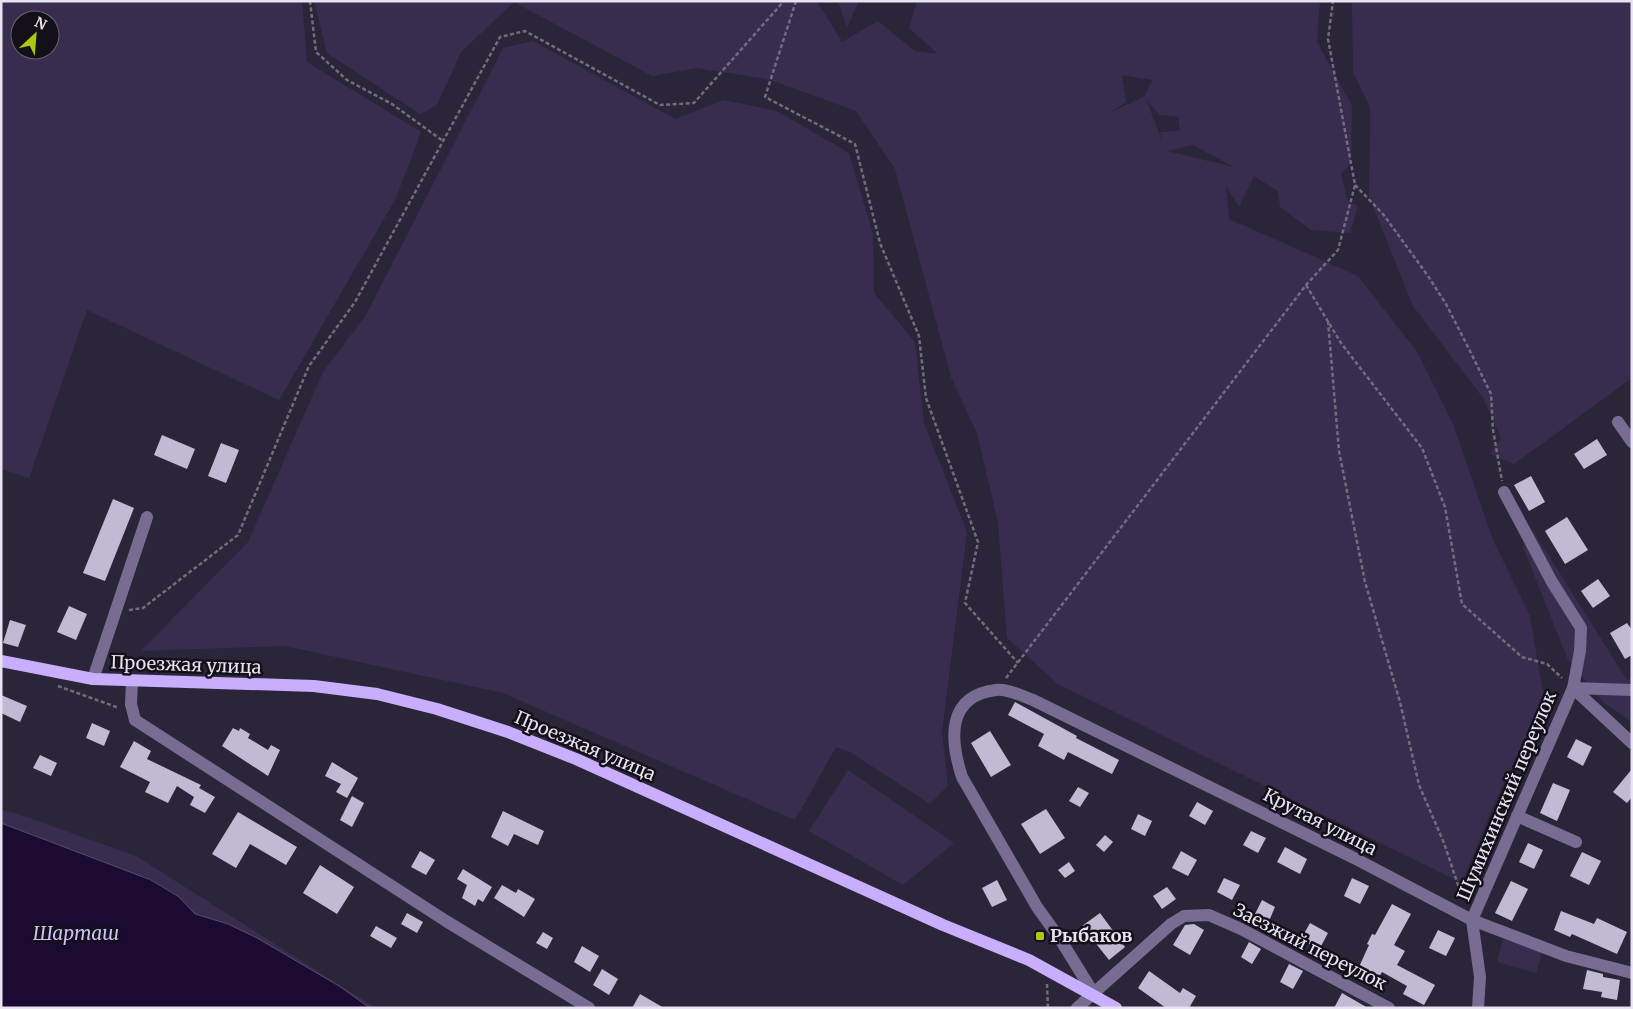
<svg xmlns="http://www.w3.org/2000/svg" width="1633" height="1009" viewBox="0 0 1633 1009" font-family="Merriweather,serif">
<rect width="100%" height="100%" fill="#2b2539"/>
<g fill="#392d4f" fill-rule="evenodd">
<path d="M1,1H302L307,62L421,132L396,198L279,400L87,310L29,478L1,469ZM20,20H50V50H20Z"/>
<path d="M314,1H817L842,42L878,21L915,51L938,54L909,28L917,1H1320L1317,42L1352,106L1351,163L1341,174L1348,201L1358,206L1350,233L1311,230L1280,207L1278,191L1254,176L1239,207L1226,186L1229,219L1358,276L1418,353L1453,424L1493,540L1530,616L1544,699L1495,802L1462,883L1058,684L1007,638L998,523L977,433L951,377L895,169L856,111L768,79L697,68L652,76L514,2L461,52L437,105L420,114L327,53ZM1122,75L1152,80L1145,96L1109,113L1126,102ZM1146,99L1159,115L1178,117L1180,131L1160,132L1162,141ZM1193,145L1234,167L1167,151Z"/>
<path d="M838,1H859L847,28Z"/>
<path d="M1352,1H1632V378L1514,464L1490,454L1501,438L1483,398L1413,306L1369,196L1370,107L1353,72Z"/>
<path d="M533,41L675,119L724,100L777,111L849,153L873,234L874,293L915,342L924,423L967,532L942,732L948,786L930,804L850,752L836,747L795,820L503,693L285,646L141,651L248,542L323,372L366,315L503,48Z"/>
<path d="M1532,529L1627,680L1632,679V722L1604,703L1568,660L1523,547Z"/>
<path d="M848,770L944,836L954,843L903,885L809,831Z"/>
<path d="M1,810L18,814L136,856L376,1008H370L339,986L257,938L228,924L195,914L179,897L151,880L1,823Z"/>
<path d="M1503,939L1543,950L1536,973L1497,962Z"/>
</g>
<path fill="#1b0b32" stroke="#584c6b" d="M1,823L151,880L179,897L195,914L228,924L257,938L339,986L370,1008H1Z"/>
<g fill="#c1bad4">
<path d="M162,435L195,449L187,469L154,455Z"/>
<path d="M1597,439L1607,455L1584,469L1574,454Z"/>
<path d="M221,443L239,450L226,483L208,476Z"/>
<path d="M1531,476L1545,502L1529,511L1514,485Z"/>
<path d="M113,499L134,508L105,581L83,573Z"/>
<path d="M1567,517L1588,550L1565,564L1545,531Z"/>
<path d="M1598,579L1610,596L1593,608L1581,591Z"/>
<path d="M69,606L87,614L76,640L57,632Z"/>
<path d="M10,620L26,625L18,647L3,643Z"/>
<path d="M1627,623L1632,630V655L1625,659L1610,633Z"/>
<path d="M1,695L27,706L20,722L1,713Z"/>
<path d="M1015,702L1077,736L1076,738L1119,760L1112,774L1068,752L1064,760L1038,746L1044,734L1008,715Z"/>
<path d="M92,723L110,731L104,746L86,738Z"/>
<path d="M233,728L239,731L240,728L250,734L248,738L268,750L271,745L280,750L268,776L222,746Z"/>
<path d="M990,731L1011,765L991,777L971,743Z"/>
<path d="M1576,739L1592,747L1583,766L1567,757Z"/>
<path d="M134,741L151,751L147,759L201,785L199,788L215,797L205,813L190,805L194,797L177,786L168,803L145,792L150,782L120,767Z"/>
<path d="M40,755L57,763L51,776L33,768Z"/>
<path d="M332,762L358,778L347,798L336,792L341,784L325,776Z"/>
<path d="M1632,769V797L1627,803L1613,792Z"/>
<path d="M1553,783L1570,790L1557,821L1540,813Z"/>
<path d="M1078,787L1089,793L1080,807L1069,801Z"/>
<path d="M352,796L364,803L352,827L340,820Z"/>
<path d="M1197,802L1213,811L1205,825L1189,816Z"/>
<path d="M1046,809L1065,838L1040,854L1021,824Z"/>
<path d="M503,811L544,831L538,845L514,834L508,846L491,837Z"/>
<path d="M238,812L297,847L286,865L250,844L236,868L212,854Z"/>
<path d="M1138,814L1152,821L1145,836L1131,829Z"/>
<path d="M1251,831L1266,838L1258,853L1243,845Z"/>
<path d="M1105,835L1113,842L1104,852L1096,845Z"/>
<path d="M1528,843L1543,850L1534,869L1519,862Z"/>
<path d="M1285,847L1307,859L1300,874L1277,862Z"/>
<path d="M420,851L435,860L426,875L411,867Z"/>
<path d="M1181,851L1197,860L1188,876L1172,868Z"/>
<path d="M1582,852L1601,861L1589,885L1570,876Z"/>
<path d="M1069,862L1075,871L1065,878L1058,870Z"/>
<path d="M320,865L354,887L337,914L303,893Z"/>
<path d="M463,869L492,887L483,902L478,899L475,906L462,898L467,885L457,879Z"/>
<path d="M1224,878L1240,885L1232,900L1217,892Z"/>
<path d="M1352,878L1369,886L1360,904L1344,896Z"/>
<path d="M997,880L1007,900L992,907L982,888Z"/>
<path d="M1511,881L1528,889L1512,921L1495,913Z"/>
<path d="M502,885L516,893L518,889L535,899L524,917L494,898Z"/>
<path d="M1167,887L1176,899L1162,909L1153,896Z"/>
<path d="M1262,900L1275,907L1269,921L1255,914Z"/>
<path d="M1392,904L1411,914L1394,945L1405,951L1397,965L1435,985L1424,1005L1403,994L1407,986L1382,972L1378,979L1358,969L1369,945L1367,944L1372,934L1375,935Z"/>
<path d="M1561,911L1594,924L1597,918L1627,932L1617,954L1572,934L1570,937L1554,930Z"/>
<path d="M407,913L423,922L417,933L401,924Z"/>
<path d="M1100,913L1125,947L1109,960L1082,926Z"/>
<path d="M1310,923L1328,933L1319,950L1301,939Z"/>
<path d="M1194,924L1204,930L1190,955L1173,945L1185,925Z"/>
<path d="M376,926L397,938L391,948L370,936Z"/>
<path d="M1438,930L1455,938L1446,956L1429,948Z"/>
<path d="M543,932L553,938L547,949L536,943Z"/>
<path d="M1249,942L1261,949L1252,964L1241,957Z"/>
<path d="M582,946L599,956L590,972L574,962Z"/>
<path d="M1289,964L1303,971L1293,989L1280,982Z"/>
<path d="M602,969L618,979L609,995L593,985Z"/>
<path d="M1587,970L1603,974V977L1620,980L1617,1000L1601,997L1602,992L1583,989Z"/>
<path d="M1149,971L1180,993L1183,988L1196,996L1189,1008H1166L1138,988Z"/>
<path d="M1342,993L1368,1008H1334Z"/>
<path d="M640,994L664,1008H632Z"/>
</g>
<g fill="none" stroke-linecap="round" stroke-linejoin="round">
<g stroke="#726c7e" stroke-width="2.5" stroke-dasharray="4 2.5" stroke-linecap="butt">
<path d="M310,1L316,52L347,80L392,104L443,141"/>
<path d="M796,1L765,97L855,144L880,243L919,336L926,398L978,542L965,603L1018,663"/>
<path d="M1355,185L1383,214L1428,276L1446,304L1470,351L1491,394L1493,430L1502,481"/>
<path d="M1306,285L1341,343L1422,448L1445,507L1462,604L1522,657L1547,664L1562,678"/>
<path d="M1328,321L1339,451L1365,582L1400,702L1419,785L1444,843L1460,891V900"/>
<path d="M129,610L143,608L238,535L309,366L355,302L500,37L525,31L660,105L694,103L784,1"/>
<path d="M1006,678L1306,285L1338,250L1355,185L1328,39L1333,1"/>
<path d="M58,686L119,708"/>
<path d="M1047,984L1048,1008"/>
</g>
<g stroke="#786c92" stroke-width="12">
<path d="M1618,422L1632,442"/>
<path d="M93,679L147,517"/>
<path d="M132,682L131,704L135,720L446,921L589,1008"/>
<path d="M1573,688L1632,743"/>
<path d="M1573,688L1632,690"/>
<path d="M1517,816L1576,842"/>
<path d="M1094,994L1060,939L1037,907L962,777C950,740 946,696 996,690C1006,688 1022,696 1033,700L1354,858L1472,920L1566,956L1632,973"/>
<path d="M1077,1008L1171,924L1184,916L1209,915L1241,929L1389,1008"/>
<path d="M1478,1008L1480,977L1472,920L1573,688L1580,651L1581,628L1552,582L1504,492"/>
</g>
<path stroke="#c8aefd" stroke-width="12" d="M1,661L93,679L314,686L377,694L437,709L508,732L576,759L943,925L1029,960L1116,1008"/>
</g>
<rect fill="#adc60f" stroke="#131019" stroke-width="2" x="1035" y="931" width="10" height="10" rx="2.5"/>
<g text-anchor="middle" stroke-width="5" stroke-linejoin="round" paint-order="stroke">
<g font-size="18" fill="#e7e3f1" stroke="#131019">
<text transform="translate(186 665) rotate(2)" y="6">Проезжая улица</text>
<text transform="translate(585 746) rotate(23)" y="6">Проезжая улица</text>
<text transform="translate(1507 796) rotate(-67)" y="6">Шумихинский переулок</text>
<text transform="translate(1320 822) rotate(27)" y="6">Крутая улица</text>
<text transform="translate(1310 947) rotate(27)" y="6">Заезжий переулок</text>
</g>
<g font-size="18" font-weight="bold" fill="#e7e3f1" stroke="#131019" text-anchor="start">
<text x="1050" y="942">Рыбаков</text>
</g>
<g font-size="19" font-style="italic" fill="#cfbef7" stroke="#131019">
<text x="76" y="940">Шарташ</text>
</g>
</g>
<rect width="1633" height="1009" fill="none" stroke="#e7e3f1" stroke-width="5"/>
<g transform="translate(35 35) rotate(26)"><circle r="24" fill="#131019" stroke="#68646f"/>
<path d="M0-4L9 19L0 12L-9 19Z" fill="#adc60f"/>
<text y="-8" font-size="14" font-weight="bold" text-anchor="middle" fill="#e7e3f1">N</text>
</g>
</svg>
